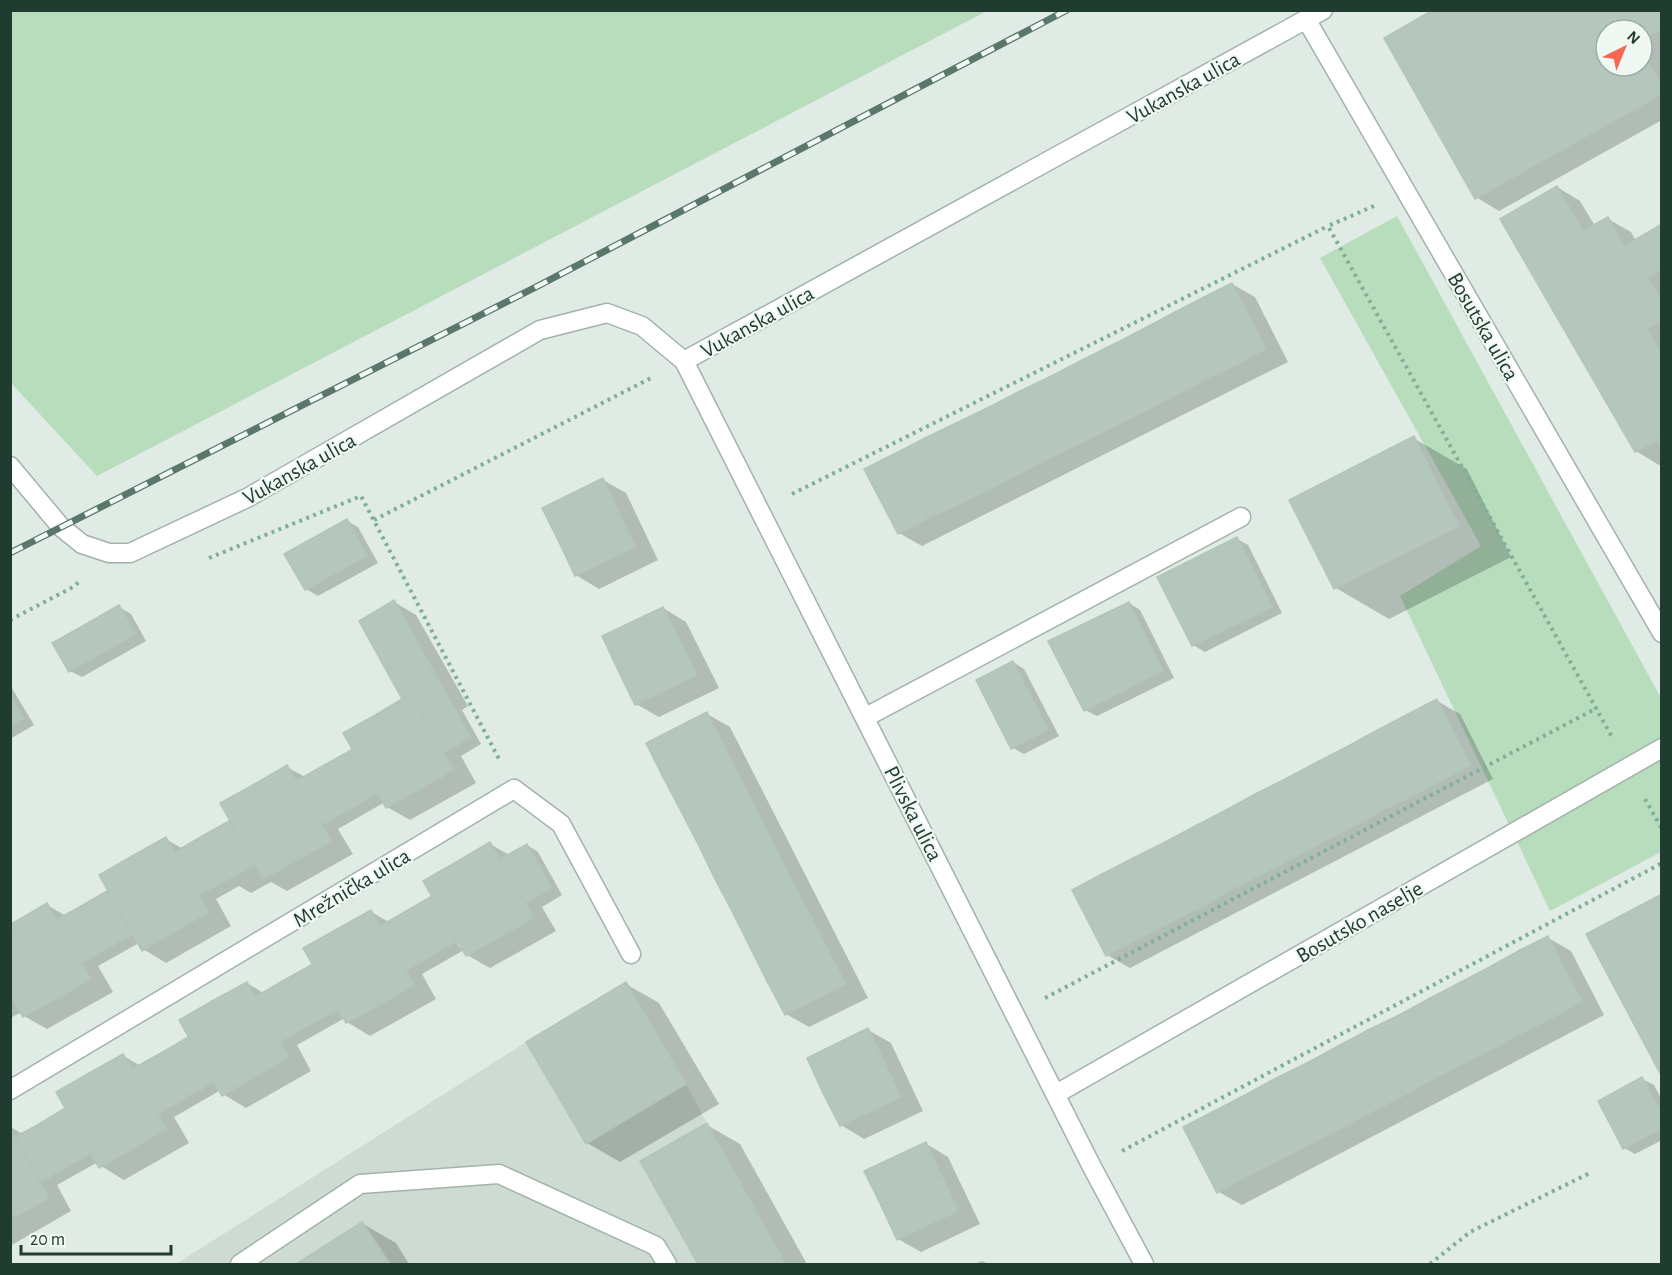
<svg xmlns="http://www.w3.org/2000/svg" width="1672" height="1275" viewBox="0 0 1672 1275" font-family="'Alegreya Sans',sans-serif">
<rect width="100%" height="100%" fill="#dfebe4"/>
<path fill="#cedbd3" d="M626,982L686,1084L707,1123L785,1264H176L526,1042Z"/>
<g fill="#b7ddbd">
<path d="M11,10H987V11L97,476L11,383Z"/>
<path d="M1397,216L1661,698V852L1550,911L1400,596L1481,546L1320,258Z"/>
</g>
<g fill="#0003" fill-rule="evenodd">
<path d="M1436,10H1662V55L1660,56L1662,60V120L1499,211L1476,197ZM1606,30H1642V66H1606Z"/>
<path d="M1557,187L1580,201L1595,226L1608,219L1631,232L1636,241L1662,226V463L1659,465L1636,451Z"/>
<path d="M1232,284L1255,297L1288,362L922,546L899,533L1082,362Z"/>
<path d="M1413,438L1467,469L1511,557L1389,619L1336,588L1291,501Z"/>
<path d="M603,480L626,493L658,560L599,589L576,575Z"/>
<path d="M347,521L358,527L378,563L318,596L306,589L286,554Z"/>
<path d="M1237,539L1248,545L1282,613L1205,652L1193,645Z"/>
<path d="M394,602L416,615L468,706L462,710L481,744L461,756L476,783L410,820L387,807L385,802L338,829L353,854L287,891L271,882L251,893L239,886L216,899L231,926L166,963L143,949L139,943L98,966L113,992L47,1029L24,1016L22,1012L10,1018V926L47,905L66,916L107,893L112,896L166,839L183,849L231,822L287,767L305,777L353,751L404,699Z"/>
<path d="M1129,603L1140,610L1174,678L1097,716L1085,710Z"/>
<path d="M119,607L131,614L146,641L82,677L70,671Z"/>
<path d="M663,608L686,622L719,688L659,717L636,704Z"/>
<path d="M1013,662L1024,669L1059,736L1024,754L1013,748Z"/>
<path d="M10,685L34,725L10,739Z"/>
<path d="M1437,701L1460,714L1493,779L1130,968L1107,955Z"/>
<path d="M707,714L730,727L868,998L809,1027L786,1014Z"/>
<path d="M490,844L509,855L527,845L538,852L562,895L542,907L556,931L490,968L467,955L464,950L422,974L436,999L370,1036L347,1022L345,1018L297,1045L311,1071L246,1108L223,1094L221,1090L174,1117L189,1143L124,1180L101,1166L98,1162L57,1185L71,1211L10,1246V1127L23,1134L65,1110L70,1113L123,1056L141,1066L190,1038L247,983L265,994L315,965L371,912L389,922L434,897ZM443,912L462,947L460,948L440,913ZM133,1073H136L150,1097L147,1098Z"/>
<path d="M1548,938L1571,951L1604,1015L1242,1205L1219,1192Z"/>
<path d="M626,984L659,1003L719,1104L620,1162L587,1143Z"/>
<path d="M868,1030L891,1043L923,1111L864,1139L841,1125Z"/>
<path d="M1642,1079L1654,1085L1662,1100V1140L1635,1154L1624,1148Z"/>
<path d="M707,1125L740,1144L807,1264H700L642,1161Z"/>
<path d="M925,1143L948,1157L980,1224L921,1252L898,1239Z"/>
<path d="M363,1224L396,1243L409,1264H299Z"/>
<path d="M982,1261L989,1264H974Z"/>
</g>
<g fill="#b5c6bd" stroke="#b2c5ba" stroke-width="1.5">
<path d="M1433,10H1662V29L1642,40V30H1606V66H1642V51L1662,86V94L1475,199L1384,38Z"/>
<path d="M1557,186L1583,231L1608,217L1624,246L1662,224V270L1648,278L1662,300V321L1647,329L1662,355V448L1657,440L1635,452L1500,219Z"/>
<path d="M1232,283L1266,349L1238,364L1204,297Z"/>
<path d="M1204,297L1238,364L1209,378L1175,312Z"/>
<path d="M1175,312L1209,378L1180,393L1145,328Z"/>
<path d="M1145,328L1180,393L1149,409L1114,344Z"/>
<path d="M1114,344L1149,409L1116,426L1082,360Z"/>
<path d="M1082,360L1116,426L1085,441L1051,376Z"/>
<path d="M1051,376L1085,441L1054,456L1020,391Z"/>
<path d="M1020,391L1054,456L1023,472L989,407Z"/>
<path d="M989,407L1023,472L991,489L956,423Z"/>
<path d="M956,423L991,489L960,504L925,438Z"/>
<path d="M1414,436L1459,526L1334,589L1289,500Z"/>
<path d="M925,438L960,504L929,518L894,454Z"/>
<path d="M894,454L929,518L898,534L864,469Z"/>
<path d="M603,478L619,513L559,542L542,508Z"/>
<path d="M619,513L636,547L575,576L559,542Z"/>
<path d="M347,519L367,556L305,590L284,554Z"/>
<path d="M1237,537L1272,607L1192,646L1157,577Z"/>
<path d="M394,600L446,693L419,708L410,694L402,699L359,621Z"/>
<path d="M1129,602L1163,671L1084,711L1048,641Z"/>
<path d="M119,605L136,634L102,653L86,624Z"/>
<path d="M663,607L680,641L618,670L602,636Z"/>
<path d="M86,624L102,653L69,672L52,643Z"/>
<path d="M680,641L697,675L635,705L618,670Z"/>
<path d="M1013,661L1048,730L1011,749L976,680Z"/>
<path d="M446,693L471,737L444,753L419,708Z"/>
<path d="M410,694L454,770L420,789L377,714Z"/>
<path d="M10,696L24,718L10,727Z"/>
<path d="M1437,699L1471,765L1443,780L1408,714Z"/>
<path d="M707,712L724,746L663,777L646,743Z"/>
<path d="M377,714L420,789L386,808L343,733Z"/>
<path d="M1408,714L1443,780L1415,795L1381,728Z"/>
<path d="M1381,728L1415,795L1384,810L1350,745Z"/>
<path d="M1350,745L1384,810L1354,826L1319,761Z"/>
<path d="M724,746L741,780L681,811L663,777Z"/>
<path d="M353,749L378,793L351,809L326,764Z"/>
<path d="M1319,761L1354,826L1321,843L1287,778Z"/>
<path d="M326,764L351,809L321,825L296,781Z"/>
<path d="M287,765L331,841L296,861L253,785Z"/>
<path d="M1287,778L1321,843L1292,859L1257,793Z"/>
<path d="M741,780L759,814L698,844L681,811Z"/>
<path d="M253,785L296,861L263,879L220,803Z"/>
<path d="M1257,793L1292,859L1260,875L1226,810Z"/>
<path d="M1226,810L1260,875L1230,891L1195,826Z"/>
<path d="M759,814L776,848L715,879L698,844Z"/>
<path d="M229,821L255,865L227,880L202,836Z"/>
<path d="M1195,826L1230,891L1199,908L1165,842Z"/>
<path d="M202,836L227,880L199,895L175,852Z"/>
<path d="M166,837L209,912L174,932L132,856Z"/>
<path d="M490,842L534,918L500,937L456,862Z"/>
<path d="M1165,842L1199,908L1168,924L1133,858Z"/>
<path d="M527,844L552,888L525,903L500,859Z"/>
<path d="M776,848L793,882L733,913L715,879Z"/>
<path d="M132,856L174,932L142,951L99,875Z"/>
<path d="M1133,858L1168,924L1137,940L1102,874Z"/>
<path d="M456,862L500,937L466,956L423,881Z"/>
<path d="M1102,874L1137,940L1106,956L1072,890Z"/>
<path d="M793,882L811,917L750,947L733,913Z"/>
<path d="M107,891L132,935L106,949L81,906Z"/>
<path d="M1662,894V1077L1586,934Z"/>
<path d="M432,896L457,941L431,956L406,911Z"/>
<path d="M47,903L91,979L56,999L13,923Z"/>
<path d="M81,906L106,949L81,963L56,920Z"/>
<path d="M371,910L414,985L380,1005L337,929Z"/>
<path d="M406,911L431,956L406,971L380,926Z"/>
<path d="M811,917L828,950L767,981L750,947Z"/>
<path d="M13,923L56,999L23,1017L10,996V924Z"/>
<path d="M337,929L380,1005L346,1023L303,948Z"/>
<path d="M1548,936L1582,1002L1554,1017L1520,950Z"/>
<path d="M828,950L846,984L785,1015L767,981Z"/>
<path d="M1520,950L1554,1017L1526,1031L1493,965Z"/>
<path d="M313,964L339,1009L309,1025L284,980Z"/>
<path d="M1493,965L1526,1031L1496,1047L1461,982Z"/>
<path d="M284,980L309,1025L280,1042L255,997Z"/>
<path d="M247,982L289,1057L255,1077L212,1001Z"/>
<path d="M626,982L686,1084L586,1144L526,1042Z"/>
<path d="M1461,982L1496,1047L1465,1063L1430,998Z"/>
<path d="M1430,998L1465,1063L1433,1079L1399,1015Z"/>
<path d="M212,1001L255,1077L222,1096L179,1020Z"/>
<path d="M1399,1015L1433,1079L1403,1096L1368,1030Z"/>
<path d="M868,1028L885,1063L823,1093L807,1058Z"/>
<path d="M1368,1030L1403,1096L1372,1112L1338,1046Z"/>
<path d="M188,1037L214,1082L187,1097L161,1053Z"/>
<path d="M1338,1046L1372,1112L1342,1128L1307,1063Z"/>
<path d="M161,1053L187,1097L158,1114L132,1069Z"/>
<path d="M123,1054L167,1129L132,1149L89,1073Z"/>
<path d="M885,1063L901,1097L840,1126L823,1093Z"/>
<path d="M1307,1063L1342,1128L1310,1144L1276,1078Z"/>
<path d="M89,1073L132,1149L99,1168L56,1092Z"/>
<path d="M1642,1077L1662,1113V1128L1623,1149L1598,1101Z"/>
<path d="M1276,1078L1310,1144L1280,1160L1245,1095Z"/>
<path d="M1245,1095L1280,1160L1248,1176L1214,1111Z"/>
<path d="M65,1108L91,1153L65,1168L39,1124Z"/>
<path d="M1214,1111L1248,1176L1217,1193L1183,1127Z"/>
<path d="M707,1123L785,1263L783,1264H698L640,1161Z"/>
<path d="M39,1124L65,1168L41,1182L15,1137Z"/>
<path d="M10,1130L49,1198L15,1217L10,1209Z"/>
<path d="M926,1142L942,1176L881,1205L864,1171Z"/>
<path d="M942,1176L958,1211L897,1240L881,1205Z"/>
<path d="M362,1222L390,1264H296Z"/>
</g>
<g fill="none" stroke-linecap="round" stroke-linejoin="round">
<g stroke="#a2b3aa" stroke-width="21">
<g id="minor">
<path d="M1306,19L1662,633"/>
<path d="M684,361L1323,10"/>
<path d="M10,466L61,527L82,544L109,553H130L247,498L540,330L607,313L642,326L684,361L1092,1167L1144,1264"/>
<path d="M866,717L1241,517"/>
<path d="M10,1090L514,789L561,824L631,954"/>
<path d="M1056,1094L1662,748"/>
<path d="M240,1264L360,1184L499,1174L656,1246L667,1264"/>
</g>
</g>
<g stroke="#7faf9a" stroke-width="4" stroke-dasharray="3 4.5" stroke-linecap="butt">
<path d="M1374,206L1328,226L1612,737"/>
<path d="M792,494L1328,226"/>
<path d="M374,520L651,378"/>
<path d="M209,558L361,496L499,759"/>
<path d="M10,620L73,587L80,581"/>
<path d="M1645,799L1662,829"/>
<path d="M1045,998L1597,708"/>
<path d="M1122,1151L1662,863"/>
<path d="M1430,1264L1470,1232L1592,1172"/>
</g>
<use href="#minor" stroke="#fff" stroke-width="18"/>
<g stroke="#5a776c" stroke-width="7">
<path id="rail" d="M10,553L534,288L1067,10"/>
</g>
<use href="#rail" stroke="#f0f8f3" stroke-width="4.5" stroke-dasharray="14" stroke-linecap="butt"/>
</g>
<g text-anchor="middle" stroke-width="4.5" stroke-linejoin="round" paint-order="stroke">
<g font-size="22" fill="#203b30" stroke="#f0f8f3">
<text transform="translate(1183 87) rotate(-29)" y="8">Vukanska ulica</text>
<text transform="translate(757 321) rotate(-29)" y="8">Vukanska ulica</text>
<text transform="translate(1484 326) rotate(60)" y="8">Bosutska ulica</text>
<text transform="translate(299 468) rotate(-29)" y="8">Vukanska ulica</text>
<text transform="translate(914 813) rotate(63)" y="8">Plivska ulica</text>
<text transform="translate(351 887) rotate(-31)" y="8">Mrežnička ulica</text>
<text transform="translate(1359 921) rotate(-30)" y="8">Bosutsko naselje</text>
</g>
</g>
<rect width="1672" height="1275" fill="none" stroke="#203b30" stroke-width="24"/>
<g transform="translate(1624 48) rotate(43)"><circle r="28" fill="#f0f8f3" stroke="#9daca5" stroke-width="1.5"/>
<path d="M0-4.5L10 22L0 15L-10 22Z" fill="#f56653"/>
<text y="-9" font-size="16" font-weight="bold" text-anchor="middle" fill="#203b30">N</text>
</g>
<path d="M21 1245v9h150v-9" fill="none" stroke="#203b30" stroke-width="3"/>
<text x="30" y="1245" font-size="18" fill="#203b30" stroke="#f0f8f3" stroke-width="4.5" paint-order="stroke">20 m</text>
</svg>
